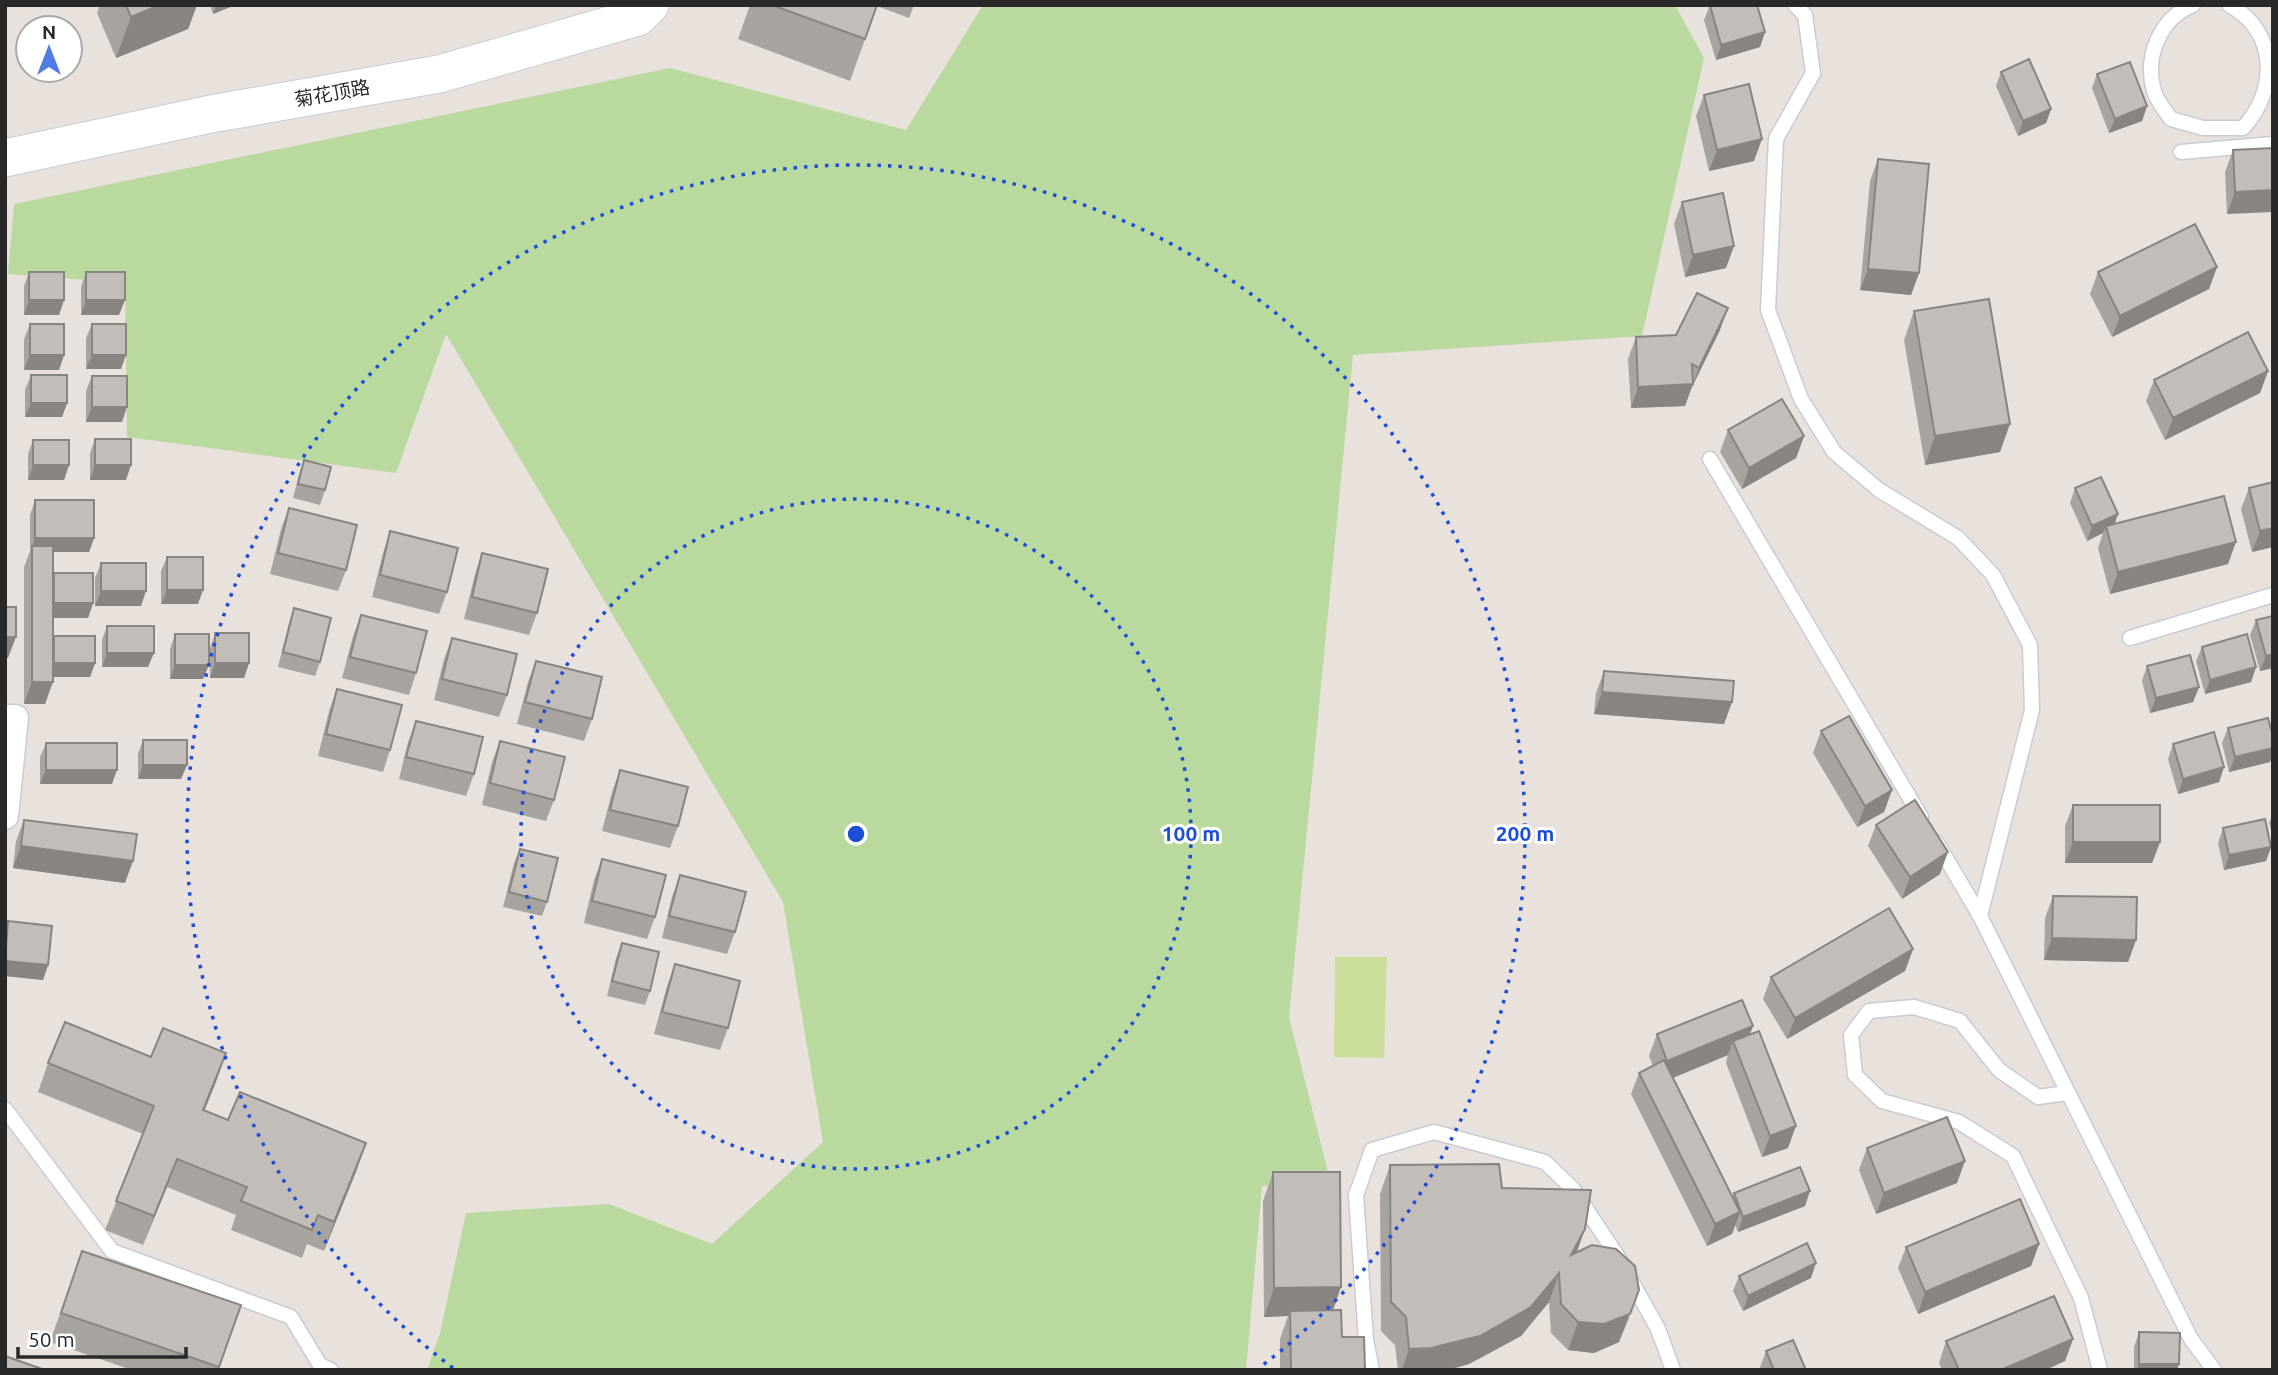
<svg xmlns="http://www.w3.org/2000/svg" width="2278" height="1375" viewBox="0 0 2278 1375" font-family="Ubuntu,'Noto Sans SC',sans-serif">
<rect width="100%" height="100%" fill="#e9e2dc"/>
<path fill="#bad99f" d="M983,5H1675L1704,58L1642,336L1353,355L1289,1017L1331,1184L1262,1186L1246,1370H427L440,1333L466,1213L609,1204L712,1244L823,1142L783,902L446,334L396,473L127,437L125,283L8,274L14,204L670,68L906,130Z"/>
<path fill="#cbdf9c" d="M1335,957H1387L1384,1058L1334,1057Z"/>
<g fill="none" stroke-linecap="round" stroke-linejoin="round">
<g stroke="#c8ccd5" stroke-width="17">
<g id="lane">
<path d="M1795,5L1805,15L1813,73L1776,139L1768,310L1801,399L1834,452L1879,490L1958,538L1993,575L2030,645L2032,710L1980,916"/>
<path d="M2193,5C2160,18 2144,57 2154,91C2156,100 2165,110 2171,119L2203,128H2243C2278,90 2278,31 2229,5"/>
<path d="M2181,152L2273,144"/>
<path d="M1710,459L1921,817"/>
<path d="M2130,638L2273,595"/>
<path d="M1937,843L1980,916L2191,1339L2214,1370"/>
<path d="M2067,1093L2038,1097L1999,1070L1960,1021L1914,1007L1869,1011L1851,1035L1855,1075L1882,1101L1959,1122L2013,1156L2081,1298L2100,1370"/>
<path d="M5,1109L112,1251L291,1317L320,1365L331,1370"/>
<path d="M1372,1370L1366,1340L1356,1195L1372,1150L1434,1132L1545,1162L1573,1189L1618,1257L1658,1329L1673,1370"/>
</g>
</g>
<g stroke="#c8ccd5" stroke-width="29">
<path id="street" d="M5,718H15L5,816"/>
</g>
<g stroke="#c8ccd5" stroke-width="39">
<path id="secondary" d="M5,158L211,114L439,74L638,17L650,5"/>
</g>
<use href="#lane" stroke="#fff" stroke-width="14"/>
<use href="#street" stroke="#fff" stroke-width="26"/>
<use href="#secondary" stroke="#fff" stroke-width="37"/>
</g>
<g fill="#a7a39e">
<path d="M100,5H197L188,29L116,58L97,13Z"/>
<path d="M210,5H235L213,14Z"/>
<path d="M750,5H914L909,18L877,6L850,81L738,39Z"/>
<path d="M1710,5L1765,32L1760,47L1716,60L1704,20Z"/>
<path d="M2001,72L2051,109L2046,123L2018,136L1996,86Z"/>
<path d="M2097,74L2147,106L2142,121L2109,133L2092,88Z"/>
<path d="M1704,95L1754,161L1709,171L1696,116Z"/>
<path d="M2273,148L2227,214L2225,172L2233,150Z"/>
<path d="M1878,159L1919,273L1911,295L1860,290L1870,181Z"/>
<path d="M1682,202L1726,268L1685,277L1674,224Z"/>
<path d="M2217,267L2209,289L2112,337L2090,294L2098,272Z"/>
<path d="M29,272L64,300L59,315H24V286Z"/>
<path d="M86,272L119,315H81V287Z"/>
<path d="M1914,311L2000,452L1925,465L1904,340Z"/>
<path d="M30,324L64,355L59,370H24V339Z"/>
<path d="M92,324L121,369H86V338Z"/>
<path d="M1720,330L1691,389L1685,406L1631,408L1628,359L1636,337L1676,335Z"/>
<path d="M2268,371L2260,393L2165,440L2146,401L2154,380Z"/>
<path d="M31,375L67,403L62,417H25V390Z"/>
<path d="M92,376L122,422H86V391Z"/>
<path d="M1728,430L1804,436L1796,458L1742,489L1720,452Z"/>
<path d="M95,439L126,480H90V453Z"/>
<path d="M33,440L69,465L64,480H28V454Z"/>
<path d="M304,460L325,490L320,505L293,498L299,474Z"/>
<path d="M2273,482V547L2252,552L2241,509L2249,488Z"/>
<path d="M2075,488L2115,524L2228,564L2110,594L2098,548L2103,533L2087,541L2070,503Z"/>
<path d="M35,500L94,538L89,552H53V577L54,573L93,603L88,618H53V640L54,636L95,663L90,677H53L45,704H24V567L30,551V515Z"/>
<path d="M289,508L346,570L338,591L270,574L281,529Z"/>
<path d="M390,531L447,592L439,614L372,597L383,553Z"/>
<path d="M482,553L537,613L529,635L464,619L475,574Z"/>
<path d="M167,557L198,604H161V571Z"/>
<path d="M101,563L141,606H95V578Z"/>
<path d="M294,608L320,662L315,676L278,667L289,623Z"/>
<path d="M361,615L416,673L409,695L342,678L353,636Z"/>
<path d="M2256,620L2273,668L2260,671L2250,635Z"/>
<path d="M107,626L148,667H102V640Z"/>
<path d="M215,633L249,663L244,678H210V648Z"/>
<path d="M175,634L203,679H170V649Z"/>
<path d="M452,638L507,695L499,717L434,700L444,659Z"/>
<path d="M2202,647L2256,667L2251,682L2205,694L2196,661Z"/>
<path d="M536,661L592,719L584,741L517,724L528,682Z"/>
<path d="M2147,666L2199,687L2193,702L2150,713L2142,681Z"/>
<path d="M1604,671L1732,702L1724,724L1594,714L1596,693Z"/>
<path d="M337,689L390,750L383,772L318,756L329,711Z"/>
<path d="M416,721L474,774L466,796L399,779L408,742Z"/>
<path d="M2228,728L2270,762L2229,772L2222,743Z"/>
<path d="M1821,731L1892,790L1884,812L1857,827L1813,753Z"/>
<path d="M143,740L181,779H138V754Z"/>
<path d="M500,741L554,800L546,821L482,805L492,762Z"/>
<path d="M46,743L112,784H40V757Z"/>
<path d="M2173,744L2224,767L2219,782L2178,794L2168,759Z"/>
<path d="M620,770L678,826L670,848L602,831L612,792Z"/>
<path d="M2073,805L2160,842L2152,863H2065V826Z"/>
<path d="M2273,812V838L2269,823Z"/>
<path d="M24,820L125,883L13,868L16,841Z"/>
<path d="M1876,825L1940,874L1902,899L1868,846Z"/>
<path d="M2223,828L2271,847L2266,861L2224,870L2218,843Z"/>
<path d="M520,849L547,902L542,916L503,907L514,863Z"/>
<path d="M602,859L655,917L647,939L584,923L594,880Z"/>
<path d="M680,875L735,932L727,954L662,938L672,897Z"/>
<path d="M2053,896L2136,940L2128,962L2044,960L2045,918Z"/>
<path d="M8,921L48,965L43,980L5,976V929Z"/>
<path d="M622,943L650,991L645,1005L607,996L616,958Z"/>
<path d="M1913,949L1905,971L1787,1039L1763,999L1771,977Z"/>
<path d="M675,964L728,1028L720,1050L654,1034L667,986Z"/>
<path d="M1657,1034L1750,1035L1788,1148L1762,1157L1726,1063L1728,1055L1673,1078L1732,1197L1734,1193L1805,1206L1738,1232L1735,1225L1732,1234L1707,1246L1631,1094L1639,1073L1653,1066L1649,1056Z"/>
<path d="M226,1053L204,1110L228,1120L366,1143L324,1251L307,1244L302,1258L231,1230L236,1215L167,1187L143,1245L105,1230L143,1134L38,1092L48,1063Z"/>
<path d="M1867,1148L1957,1183L1876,1214L1859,1170Z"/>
<path d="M1390,1165L1502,1188L1577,1252L1629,1318L1619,1342L1594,1353L1568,1350L1551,1333L1549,1302L1521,1336L1469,1364L1448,1370H1398L1395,1345L1381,1331L1380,1194Z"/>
<path d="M1273,1172L1333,1310L1342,1337L1364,1370H1280V1339L1288,1316L1264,1317L1263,1201Z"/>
<path d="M2039,1244L2031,1266L1918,1314L1898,1268L1906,1247Z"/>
<path d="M82,1251L241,1305L218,1370H132L50,1342Z"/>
<path d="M1739,1276L1811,1278L1743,1311L1733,1291Z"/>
<path d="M2139,1332L2177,1370H2134V1347Z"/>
<path d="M2073,1339L2065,1361L2045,1370H1942L1939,1363L1946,1341Z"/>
<path d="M1766,1351L1806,1370H1759Z"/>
</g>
<g fill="#888481">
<path d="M160,5H197L188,29L116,58L131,17Z"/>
<path d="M216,5H235L213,14Z"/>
<path d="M1765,32L1760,47L1716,60L1721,45Z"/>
<path d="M2147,106L2142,121L2109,133L2115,119Z"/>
<path d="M2051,109L2046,123L2018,136L2023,121Z"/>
<path d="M1762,139L1754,161L1709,171L1717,150Z"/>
<path d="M2273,190V212L2227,214L2235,192Z"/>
<path d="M1734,246L1726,268L1685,277L1693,255Z"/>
<path d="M2217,267L2209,289L2112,337L2120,316Z"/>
<path d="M1868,269L1919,273L1911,295L1860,290Z"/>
<path d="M29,300H64L59,315H24Z"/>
<path d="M86,300H125L119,315H81Z"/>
<path d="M1728,308L1720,330L1691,389L1685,406L1631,408L1638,387L1693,384L1699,368Z"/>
<path d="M30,355H64L59,370H24Z"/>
<path d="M92,355H126L121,369H86Z"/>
<path d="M2268,371L2260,393L2165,440L2173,418Z"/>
<path d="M31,403H67L62,417H25Z"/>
<path d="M92,407H127L122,422H86Z"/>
<path d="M2010,424L2000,452L1925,465L1935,436Z"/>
<path d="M1804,436L1796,458L1742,489L1749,468Z"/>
<path d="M33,465H69L64,480H28Z"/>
<path d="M95,465H131L126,480H90Z"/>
<path d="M2118,514L2113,529L2106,526L2103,533L2087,541L2092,526Z"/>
<path d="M2273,528V547L2252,552L2260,531Z"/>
<path d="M35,538H94L89,552H32V547Z"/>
<path d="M2236,542L2228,564L2110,594L2118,572Z"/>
<path d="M167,590H203L198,604H161Z"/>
<path d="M101,591H146L141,606H95Z"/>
<path d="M54,603H93L88,618H49Z"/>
<path d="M5,637H16L8,658H5Z"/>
<path d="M107,653H154L148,667H102Z"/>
<path d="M2273,654V668L2260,671L2266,656Z"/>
<path d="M54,663H95L90,677H49Z"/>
<path d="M215,663H249L244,678H210Z"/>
<path d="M175,665H209L203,679H170Z"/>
<path d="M2256,667L2251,682L2205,694L2210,680Z"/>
<path d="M32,682H53L45,704H24Z"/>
<path d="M2199,687L2193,702L2150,713L2156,698Z"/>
<path d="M1602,692L1732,702L1724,724L1594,714Z"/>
<path d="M2273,748V755L2270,762L2229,772L2235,757Z"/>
<path d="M143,765H187L181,779H138Z"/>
<path d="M2224,767L2219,782L2178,794L2183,779Z"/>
<path d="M46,770H117L112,784H40Z"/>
<path d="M1892,790L1884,812L1857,827L1865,806Z"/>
<path d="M2073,842H2160L2152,863H2065Z"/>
<path d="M21,846L133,861L125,883L13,868Z"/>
<path d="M2271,847L2266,861L2224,870L2229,855Z"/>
<path d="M1948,852L1940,874L1902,899L1910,877Z"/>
<path d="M2052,938L2136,940L2128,962L2044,960Z"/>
<path d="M1913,949L1905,971L1787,1039L1795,1018Z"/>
<path d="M5,961L48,965L43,980L5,976Z"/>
<path d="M1753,1026L1745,1048L1733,1041L1728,1055L1660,1083L1667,1061Z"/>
<path d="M226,1053L216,1082L193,1139L203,1110Z"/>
<path d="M1796,1126L1788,1148L1762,1157L1770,1136Z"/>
<path d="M366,1143L356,1172L324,1251L334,1222Z"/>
<path d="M177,1159L167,1187L143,1245L154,1216Z"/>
<path d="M1965,1161L1957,1183L1876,1214L1884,1193Z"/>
<path d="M1810,1191L1805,1206L1738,1232L1743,1217Z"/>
<path d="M1740,1212L1732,1234L1707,1246L1715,1224Z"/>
<path d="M1585,1229L1575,1257L1571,1255Z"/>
<path d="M2039,1244L2031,1266L1918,1314L1925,1292Z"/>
<path d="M1816,1263L1811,1278L1743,1311L1748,1296Z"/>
<path d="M1559,1273L1549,1302L1521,1336L1469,1364L1448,1370H1402L1409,1349Z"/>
<path d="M1341,1287L1331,1316L1290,1311L1288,1316L1264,1317L1274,1288Z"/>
<path d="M1639,1290L1619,1342L1594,1353L1568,1350L1578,1322Z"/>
<path d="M2073,1339L2065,1361L2045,1370H2001Z"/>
<path d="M2139,1364H2179L2177,1370H2137Z"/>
</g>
<g fill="#c2bdb8" stroke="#888481" stroke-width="2">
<path d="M126,5H160L131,17Z"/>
<path d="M772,5H877L865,39Z"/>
<path d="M1710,5H1757L1765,32L1721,45Z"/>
<path d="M2029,59L2051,109L2023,121L2001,72Z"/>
<path d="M2130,62L2147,106L2115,119L2097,74Z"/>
<path d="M1749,84L1762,139L1717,150L1704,95Z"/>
<path d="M2273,148V190L2235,192L2233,150Z"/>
<path d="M1878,159L1929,164L1919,273L1868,269Z"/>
<path d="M1723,193L1734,246L1693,255L1682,202Z"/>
<path d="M2195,224L2217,267L2120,316L2098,272Z"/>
<rect x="29" y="272" width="35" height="28"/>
<rect x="86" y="272" width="39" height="28"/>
<path d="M1697,293L1728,308L1699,368L1692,364L1693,384L1638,387L1636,337L1676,335Z"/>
<path d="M1989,299L2010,424L1935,436L1914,311Z"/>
<rect x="30" y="324" width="34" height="31"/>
<rect x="92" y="324" width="34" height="31"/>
<path d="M2248,332L2268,371L2173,418L2154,380Z"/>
<rect x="31" y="375" width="36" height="28"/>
<rect x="92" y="376" width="35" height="31"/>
<path d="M1782,399L1804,436L1749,468L1728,430Z"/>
<rect x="95" y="439" width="36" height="26"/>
<rect x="33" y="440" width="36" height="25"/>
<path d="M304,460L331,467L325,490L298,484Z"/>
<path d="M2101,477L2118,514L2092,526L2075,488Z"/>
<path d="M2273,482V528L2260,531L2249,488Z"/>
<path d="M2224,496L2236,542L2118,572L2106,526Z"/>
<rect x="35" y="500" width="59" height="38"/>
<path d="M289,508L357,525L346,570L278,553Z"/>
<path d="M390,531L458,548L447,592L380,575Z"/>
<rect x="32" y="546" width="21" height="136"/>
<path d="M482,553L548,569L537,613L472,597Z"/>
<rect x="167" y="557" width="36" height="33"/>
<rect x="101" y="563" width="45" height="28"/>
<rect x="54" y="573" width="39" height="30"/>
<rect x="5" y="607" width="11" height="30"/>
<path d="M294,608L331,618L320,662L283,652Z"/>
<path d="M361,615L427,631L416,673L350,657Z"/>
<path d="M2273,616V654L2266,656L2256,620Z"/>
<rect x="107" y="626" width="47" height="27"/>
<rect x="215" y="633" width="34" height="30"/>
<rect x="175" y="634" width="34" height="31"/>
<path d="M2247,634L2256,667L2210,680L2202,647Z"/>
<rect x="54" y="636" width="41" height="27"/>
<path d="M452,638L517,654L507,695L442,679Z"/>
<path d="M2190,655L2199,687L2156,698L2147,666Z"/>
<path d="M536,661L602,677L592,719L525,702Z"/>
<path d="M1604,671L1734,681L1732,702L1602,692Z"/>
<path d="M337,689L402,705L390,750L326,734Z"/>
<path d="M1849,716L1892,790L1865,806L1821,731Z"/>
<path d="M2268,718L2273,736V748L2235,757L2228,728Z"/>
<path d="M416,721L483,737L474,774L406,757Z"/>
<path d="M2214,732L2224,767L2183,779L2173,744Z"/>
<rect x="143" y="740" width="44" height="25"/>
<path d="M500,741L565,757L554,800L490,783Z"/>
<rect x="46" y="743" width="71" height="27"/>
<path d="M620,770L688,787L678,826L610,810Z"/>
<path d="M1915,800L1948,852L1910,877L1876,825Z"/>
<rect x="2073" y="805" width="87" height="37"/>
<path d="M2265,819L2271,847L2229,855L2223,828Z"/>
<path d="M24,820L137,834L133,861L21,846Z"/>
<path d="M520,849L558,858L547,902L509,892Z"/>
<path d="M602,859L666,875L655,917L592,901Z"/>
<path d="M680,875L746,892L735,932L669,916Z"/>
<path d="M2053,896L2137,897L2136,940L2052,938Z"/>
<path d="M1889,908L1913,949L1795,1018L1771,977Z"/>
<path d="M8,921L52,926L48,965L5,961Z"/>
<path d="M622,943L659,952L650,991L612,981Z"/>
<path d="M675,964L740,981L728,1028L662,1012Z"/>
<path d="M1742,1000L1753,1026L1667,1061L1657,1034Z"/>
<path d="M65,1022L151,1057L163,1028L226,1053L203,1110L228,1120L240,1092L366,1143L334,1222L318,1215L312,1230L241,1201L247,1187L177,1159L154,1216L116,1201L154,1106L48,1063Z"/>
<path d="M1759,1031L1796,1126L1770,1136L1733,1041Z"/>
<path d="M1664,1060L1740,1212L1715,1224L1639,1073Z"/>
<path d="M1947,1117L1965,1161L1884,1193L1867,1148Z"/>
<path d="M1499,1164L1502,1188L1591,1190L1585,1229L1571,1255L1592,1245L1616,1249L1635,1266L1639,1290L1630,1314L1604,1324L1578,1322L1561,1304L1559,1273L1531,1307L1480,1336L1431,1348L1409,1349L1406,1317L1391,1302L1390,1165Z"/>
<path d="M1800,1167L1810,1191L1743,1217L1734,1193Z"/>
<path d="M1273,1172H1340L1341,1287L1274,1288Z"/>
<path d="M2020,1199L2039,1244L1925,1292L1906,1247Z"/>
<path d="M1807,1243L1816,1263L1748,1296L1739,1276Z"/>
<path d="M82,1251L241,1305L219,1367L61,1313Z"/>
<path d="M2054,1296L2073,1339L2001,1370H1959L1946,1341Z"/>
<path d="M1341,1310L1342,1337H1364L1365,1369L1291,1370L1290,1311Z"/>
<path d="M2139,1332L2180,1333L2179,1364H2139Z"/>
<path d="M1793,1340L1806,1370H1774L1766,1351Z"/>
<path d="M5,1356L45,1370H5Z"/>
</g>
<g fill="none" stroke="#1d4ed8" stroke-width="3.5" stroke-dasharray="3.5 7">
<circle cx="856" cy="834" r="335"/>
<path d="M453 1368A669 669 0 1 1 1259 1368"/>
</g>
<g text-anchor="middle" stroke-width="6" stroke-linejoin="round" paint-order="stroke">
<g font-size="19" fill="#292929" stroke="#fff">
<text transform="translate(332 93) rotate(-10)" y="7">菊花顶路</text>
</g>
</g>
<circle cx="856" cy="834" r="10" fill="#1d4ed8" stroke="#fff" stroke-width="3.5"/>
<g font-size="21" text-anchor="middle" font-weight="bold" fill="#1d4ed8" stroke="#fff" stroke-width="6" stroke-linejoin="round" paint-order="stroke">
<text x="1191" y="841">100 m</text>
<text x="1525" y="841">200 m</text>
</g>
<rect width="2278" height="1375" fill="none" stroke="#292929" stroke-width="14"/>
<g transform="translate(49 49)"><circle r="33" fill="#ffffff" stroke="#a9a9a9" stroke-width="2"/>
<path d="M0-5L12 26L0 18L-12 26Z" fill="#507de3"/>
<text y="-10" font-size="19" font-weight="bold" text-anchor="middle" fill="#292929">N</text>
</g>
<path d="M18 1347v10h168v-10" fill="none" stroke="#292929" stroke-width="3.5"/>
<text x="28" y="1347" font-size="21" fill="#292929" stroke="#ffffff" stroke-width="5" paint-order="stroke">50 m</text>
</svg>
